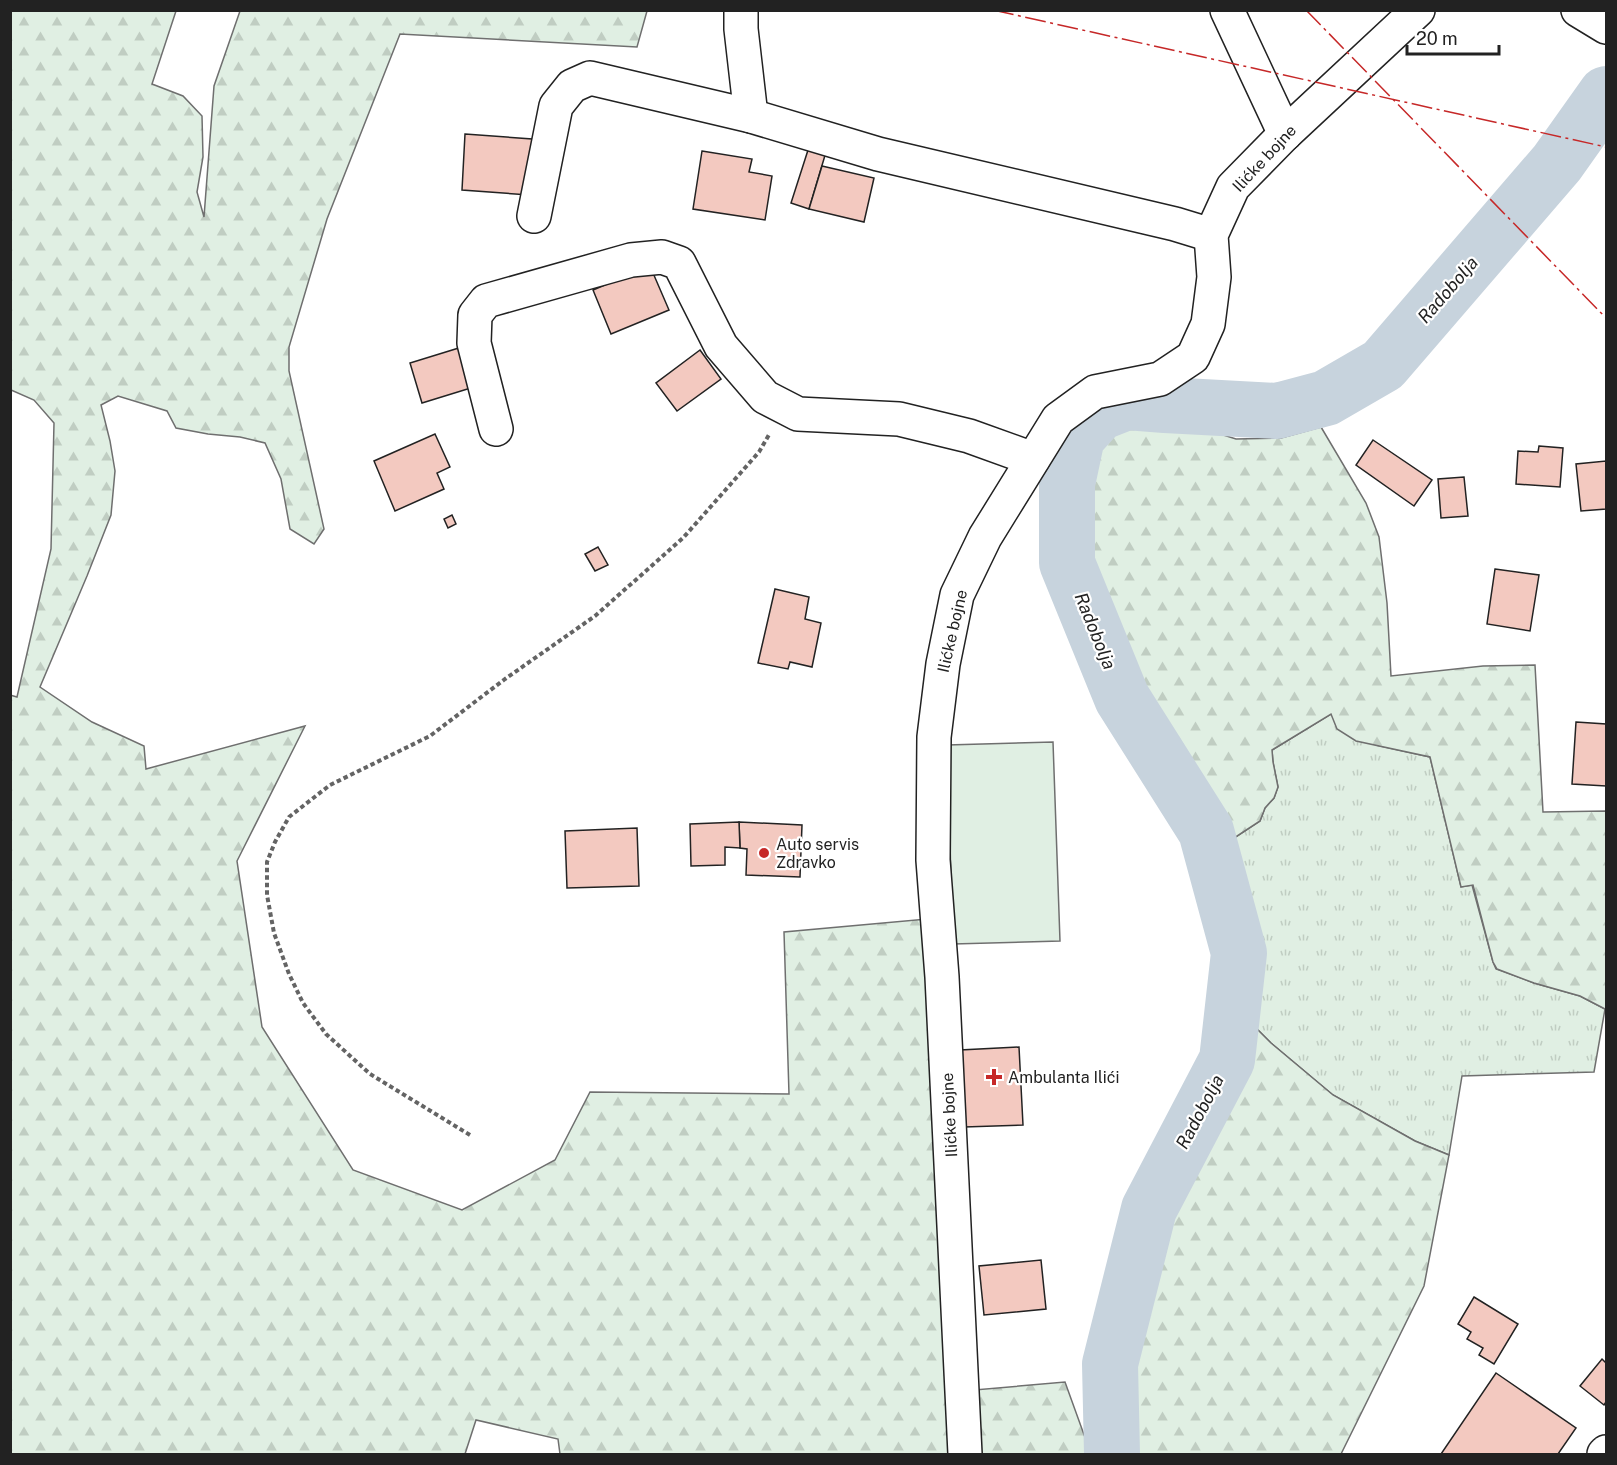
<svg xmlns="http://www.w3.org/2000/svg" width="1617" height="1465" viewBox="0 0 1617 1465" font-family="'Public Sans',sans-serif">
<defs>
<pattern id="grass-tufts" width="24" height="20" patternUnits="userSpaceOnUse" patternTransform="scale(1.5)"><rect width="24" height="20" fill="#e0efe3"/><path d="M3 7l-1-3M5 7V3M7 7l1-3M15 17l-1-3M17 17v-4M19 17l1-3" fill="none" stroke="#c0cdc2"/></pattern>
<pattern id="forest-firs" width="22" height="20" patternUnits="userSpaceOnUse" patternTransform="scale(1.5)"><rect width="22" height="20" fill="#e0efe3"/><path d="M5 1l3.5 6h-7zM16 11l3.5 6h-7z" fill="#c0cdc2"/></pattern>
</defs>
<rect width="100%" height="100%" fill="#fff"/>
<path fill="url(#grass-tufts)" stroke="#6f6f6f" stroke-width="1.5" d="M1331,714L1376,745L1430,757L1461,887L1472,885L1493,962L1496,969L1534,983L1580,996L1605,1009L1594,1072L1462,1076L1449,1155L1415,1141L1333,1095L1271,1043L1255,1027L1261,981L1243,897L1225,844L1260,821L1265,808L1274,798L1278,787L1273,762L1272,750Z"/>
<g fill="url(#forest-firs)" stroke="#6f6f6f" stroke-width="1.5">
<path d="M11,11H176L152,84L183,96L202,116L203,157L197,192L204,217L214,86L240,11H647L637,47L400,34L327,219L289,347V371L324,529L314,544L290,529L281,479L265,443L240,437L208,434L176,428L167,411L118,396L101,405L110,441L115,471L111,515L87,576L40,687L92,722L144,746L146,769L305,726L237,861L262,1027L353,1170L462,1210L555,1160L590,1092L789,1094L784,932L938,918L963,1391L1065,1382L1091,1454H560L558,1439L476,1420L465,1454H11L10,695L17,697L51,549L54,423L34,400L11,390Z"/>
<path d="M1118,421H1179L1236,439L1281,438L1321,427L1366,503L1379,537L1387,603L1391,676L1483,666L1535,665L1543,812L1606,811V1009H1605L1580,996L1534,983L1497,969L1493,962L1473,885L1461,887L1430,757L1356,741L1337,729L1331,714L1272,750L1273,762L1278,787L1274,798L1265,808L1260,821L1225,844L1202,802L1158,738L1126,676L1100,604L1091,553L1093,452L1099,432L1109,425Z"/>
<path d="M1255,1027L1271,1043L1333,1095L1415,1141L1449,1155L1424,1286L1341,1454H1125L1126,1414L1123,1350L1137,1282L1199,1132L1237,1065Z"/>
</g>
<path fill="#e0efe3" stroke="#6f6f6f" stroke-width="1.5" d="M1053,742L1060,941L953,944L947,745Z"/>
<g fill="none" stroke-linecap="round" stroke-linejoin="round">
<path stroke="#c7d3dd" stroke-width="56" d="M1112,1454L1110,1364L1149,1209L1227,1060L1239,953L1206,831L1122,698L1067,563V484L1077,437L1099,413L1127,402L1165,405L1277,411L1326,398L1383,365L1557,163L1606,94"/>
</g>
<g fill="#f3c9c0" stroke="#222" stroke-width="1.5">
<path d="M465,134L532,139L529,195L462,190Z"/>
<path d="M809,147L826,152L809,209L791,203Z"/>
<path d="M702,151L752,159L749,172L772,176L765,220L693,209Z"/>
<path d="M822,166L874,178L864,222L809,209Z"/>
<path d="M650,266L669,310L611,334L593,290Z"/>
<path d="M462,347L474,387L422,403L410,363Z"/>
<path d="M700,350L721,379L677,411L656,383Z"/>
<path d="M435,434L450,467L437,473L444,489L395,511L374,461Z"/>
<path d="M1373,440L1432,480L1414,506L1356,465Z"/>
<path d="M1539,446L1563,448L1560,487L1516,484L1518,451L1538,452Z"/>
<path d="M1606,461V509L1581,511L1576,464Z"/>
<path d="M1464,477L1468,516L1441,518L1438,479Z"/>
<path d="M452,515L456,524L448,528L444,519Z"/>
<path d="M598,547L608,565L595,571L585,554Z"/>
<path d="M1495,569L1539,575L1530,631L1487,624Z"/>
<path d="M775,589L809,597L805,619L821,623L812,667L790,662L788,669L758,663Z"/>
<path d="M1576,722L1606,724V786L1572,784Z"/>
<path d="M739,822L802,825L800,877L746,875L747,849L740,848Z"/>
<path d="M739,822L740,848L725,847V865L691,866L690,824Z"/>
<path d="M637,828L639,886L567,888L565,831Z"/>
<path d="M1019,1047L1023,1125L964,1127L960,1050Z"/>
<path d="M1041,1260L1046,1309L984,1315L979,1266Z"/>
<path d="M1474,1297L1518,1324L1494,1364L1479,1355L1483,1348L1467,1339L1471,1332L1458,1324Z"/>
<path d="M1602,1359L1606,1363V1402L1604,1405L1580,1386Z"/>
<path d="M1496,1373L1576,1428L1558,1454H1441Z"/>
</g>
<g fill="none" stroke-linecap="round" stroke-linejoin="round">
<g stroke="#222" stroke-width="36">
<g id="minor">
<path d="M741,10V29L751,116"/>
<path d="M1227,10L1285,134"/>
<path d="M1578,10L1606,27"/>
<path d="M534,216L556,106L572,86L590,78L751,116L878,154L1175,224L1211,235"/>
<path d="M496,429L474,343L475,315L486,301L631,260L662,257L679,263L721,346L765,397L798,414L899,419L969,436L1033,459"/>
<path d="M965,1454L942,977L933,860L934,737L943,664L957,595L985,537L1058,419L1095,392L1160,379L1193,357L1208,324L1214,277L1211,235L1233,187L1285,134L1418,10"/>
<path d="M1604,1454L1606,1452"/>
</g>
</g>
<path stroke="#646464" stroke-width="4" stroke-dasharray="4.5 3" stroke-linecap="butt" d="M470,1135L370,1074L326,1034L303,1003L289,974L274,933L267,895V862L275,842L289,817L330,785L430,736L505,679L595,616L683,538L759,452L770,433"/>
<use href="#minor" stroke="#fff" stroke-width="33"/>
<g stroke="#c62828" stroke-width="1.5" stroke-dasharray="21 4.5 3 4.5" stroke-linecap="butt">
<path d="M993,10L1606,147"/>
<path d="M1306,10L1606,318"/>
</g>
</g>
<g fill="#c62828" stroke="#fff" stroke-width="2">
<circle cx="764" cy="853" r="6"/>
<path d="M991 1068h6v6h6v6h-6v6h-6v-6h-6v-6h6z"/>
</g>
<g text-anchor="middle" stroke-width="4.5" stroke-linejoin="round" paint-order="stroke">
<g font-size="16" fill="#222" stroke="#fff">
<text transform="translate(1264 158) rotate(-47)" y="6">Ilićke bojne</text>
<text transform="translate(952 631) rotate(-77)" y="6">Ilićke bojne</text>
<text transform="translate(949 1115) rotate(-93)" y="6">Ilićke bojne</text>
</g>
<g font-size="16" fill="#222" stroke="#fff" text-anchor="start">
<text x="776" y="850">Auto servis<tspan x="776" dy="18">Zdravko</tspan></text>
<text x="1008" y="1083">Ambulanta Ilići</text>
</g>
<g font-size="18" font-style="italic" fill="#222" stroke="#fff">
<text transform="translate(1448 290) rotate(-49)" y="6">Radobolja</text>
<text transform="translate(1095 631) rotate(68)" y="6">Radobolja</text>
<text transform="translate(1200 1112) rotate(-62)" y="6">Radobolja</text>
</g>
</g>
<rect width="1617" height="1465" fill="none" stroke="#222222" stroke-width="24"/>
<path d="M1407 45v9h92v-9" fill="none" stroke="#222222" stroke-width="3"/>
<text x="1416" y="45" font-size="18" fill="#222222" stroke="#ffffff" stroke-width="4.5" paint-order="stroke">20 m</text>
</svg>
